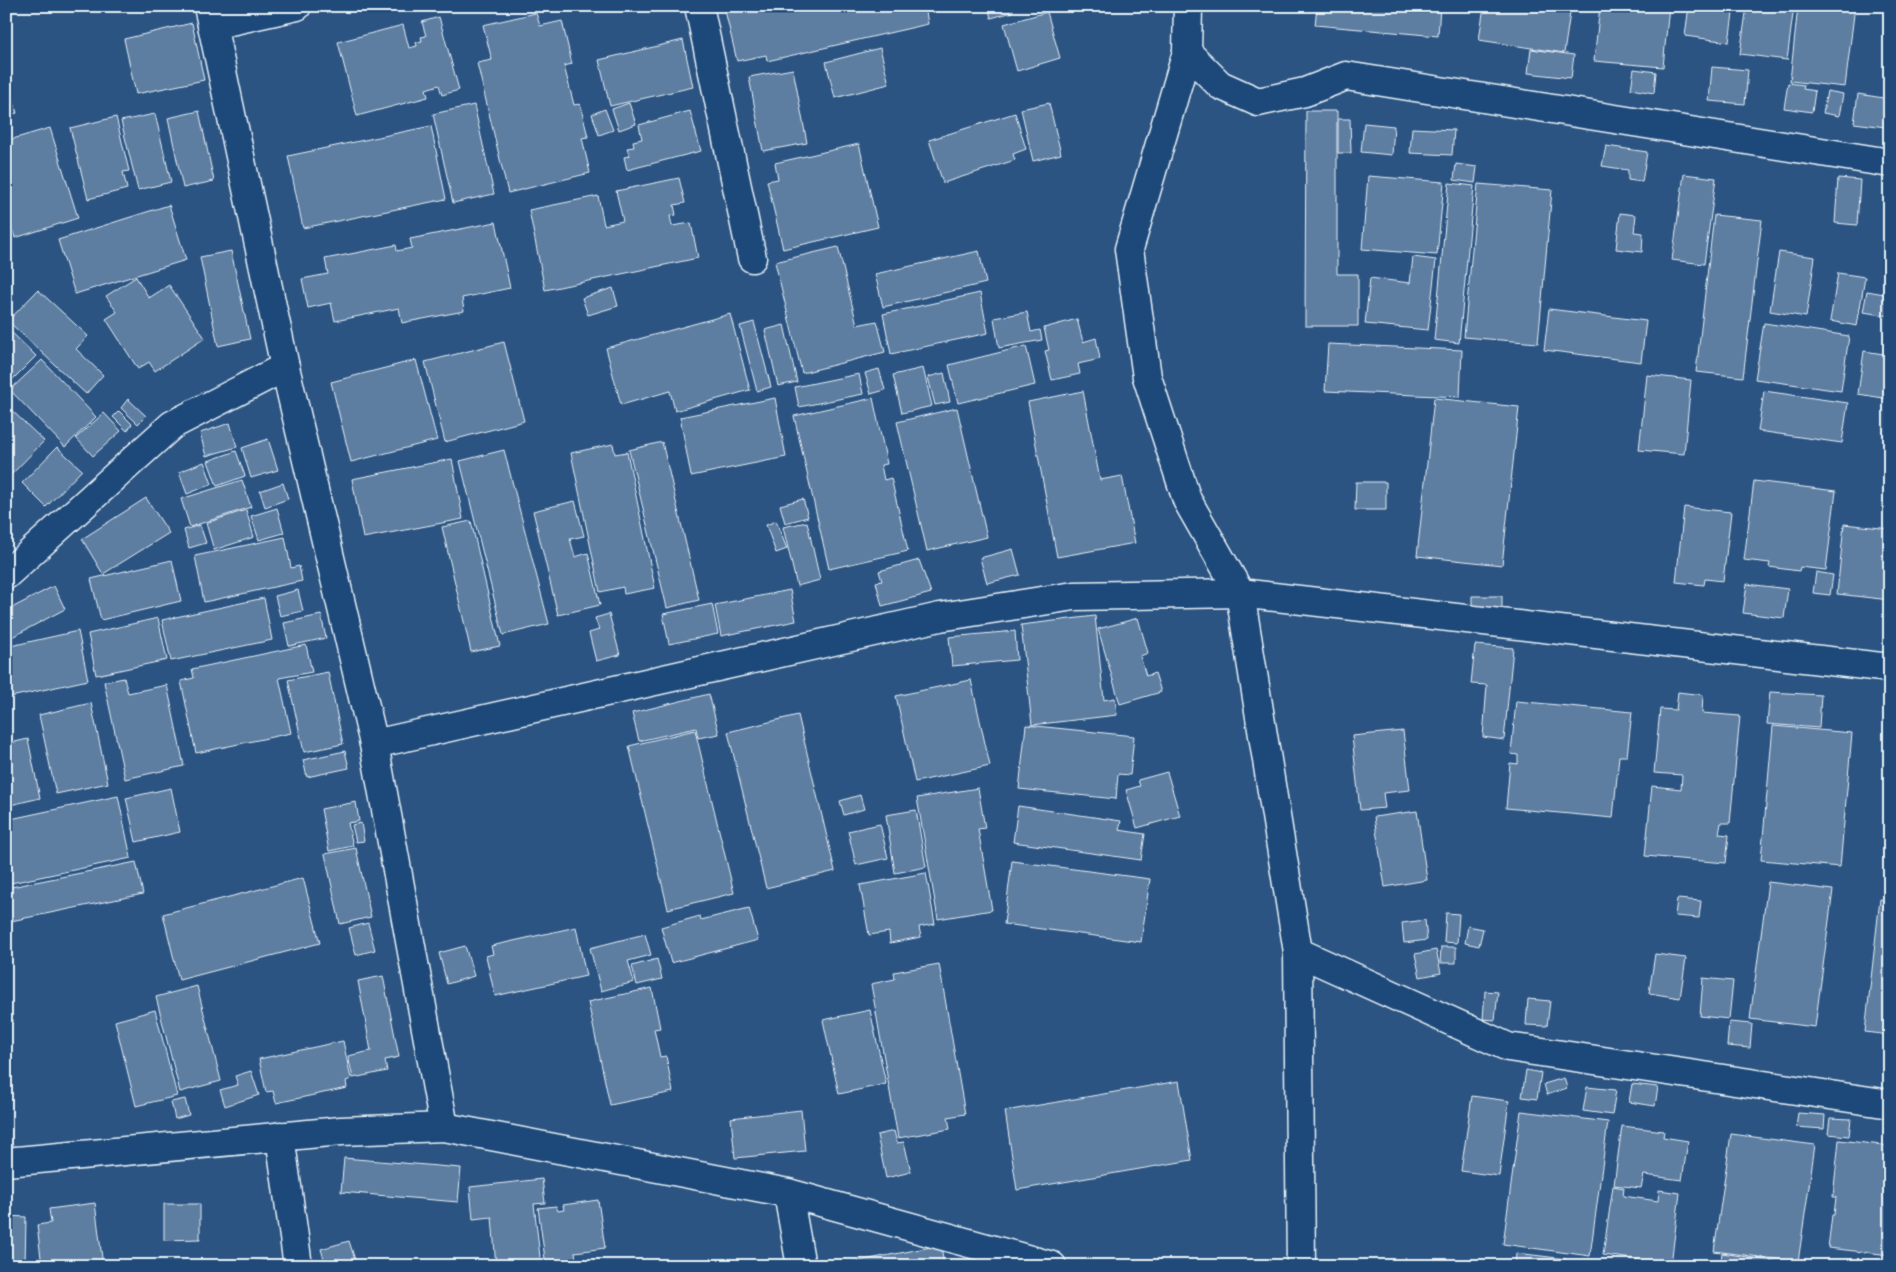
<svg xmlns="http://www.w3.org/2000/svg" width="1896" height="1272" viewBox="0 0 1896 1272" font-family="Kalam,sans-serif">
<rect width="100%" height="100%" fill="#2b5482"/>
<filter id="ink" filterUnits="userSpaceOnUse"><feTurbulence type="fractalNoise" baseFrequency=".02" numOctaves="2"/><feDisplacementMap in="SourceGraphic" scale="10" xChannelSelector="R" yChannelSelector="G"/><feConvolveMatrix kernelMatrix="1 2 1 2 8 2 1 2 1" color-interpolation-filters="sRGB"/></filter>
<g filter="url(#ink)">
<g fill="#5d7da1" stroke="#e8f1f8">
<path d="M724,6H925L928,24L767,61L766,55L737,61Z"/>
<path d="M988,6H1012L1013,12L991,18Z"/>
<path d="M1317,6H1440L1438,36L1315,25Z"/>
<path d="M1484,6H1571L1564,53L1479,40Z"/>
<path d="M1600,6H1669L1663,67L1594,61Z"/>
<path d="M1689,6H1734L1729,42L1685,36Z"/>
<path d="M1747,6H1794L1787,60L1740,54Z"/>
<path d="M1798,6H1855L1845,87L1790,81Z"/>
<path d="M1047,12L1060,58L1017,71L1004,24Z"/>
<path d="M536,13L540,26L562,21L572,64L564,66L574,105L580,104L588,137L582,138L590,173L508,193L477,63L492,60L483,25Z"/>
<path d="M439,17L459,90L442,95L439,85L426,89L428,97L357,116L338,42L403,25L409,48L417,46L416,42L422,41L421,37L426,36L422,22Z"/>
<path d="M192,23L204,80L136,94L124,39Z"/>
<path d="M683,40L693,87L610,106L599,60Z"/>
<path d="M880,48L889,84L835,98L826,62Z"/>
<path d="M1531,49L1574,55L1571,78L1528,73Z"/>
<path d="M1712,67L1748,70L1745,104L1709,101Z"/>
<path d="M793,69L807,143L763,151L749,77Z"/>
<path d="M1634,69L1656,72L1654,93L1631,89Z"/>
<path d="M6,77L17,113L6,116Z"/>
<path d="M1788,83L1804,85L1803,89L1815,91L1812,112L1784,108Z"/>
<path d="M1827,91L1843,94L1839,116L1823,113Z"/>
<path d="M1858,94L1890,99L1886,127L1854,123Z"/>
<path d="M629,103L636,124L619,130L612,109Z"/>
<path d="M1049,103L1061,154L1033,161L1021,109Z"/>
<path d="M474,105L494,194L453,203L433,114Z"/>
<path d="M605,109L613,130L599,135L592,114Z"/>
<path d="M199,111L214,181L183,188L168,118Z"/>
<path d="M690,111L701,151L627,170L624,157L630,156L627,148L634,147L633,141L642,139L639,125Z"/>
<path d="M1306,111H1337V274H1358V326H1305Z"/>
<path d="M1015,113L1026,149L1013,154L1015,160L943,183L929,140Z"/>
<path d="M155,114L171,182L138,190L121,121Z"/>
<path d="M116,117L129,171L123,172L127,189L88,199L70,128Z"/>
<path d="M1338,119H1350L1351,153H1338Z"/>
<path d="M1364,123L1394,126L1392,155L1361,152Z"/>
<path d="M431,126L446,199L303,228L288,156Z"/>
<path d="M50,128L78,218L15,238L6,208V141Z"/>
<path d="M1412,128L1454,130L1452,155L1410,153Z"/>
<path d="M859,144L878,227L783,249L767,181L778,179L775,163Z"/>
<path d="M1606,146L1647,152L1642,182L1628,180V170L1602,166Z"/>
<path d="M1456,164L1477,167L1475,183L1454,180Z"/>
<path d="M1684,174L1716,178L1704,264L1672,260Z"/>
<path d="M1368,176L1444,182L1437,255L1362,249Z"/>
<path d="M679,178L685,203L674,205L676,215L670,216L672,226L691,223L698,258L545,290L529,210L598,196L604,225L623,221L616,191Z"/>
<path d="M1838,178L1860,180L1857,225L1835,223Z"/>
<path d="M1449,183L1474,186L1459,343L1434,340Z"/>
<path d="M1478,184L1552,190L1538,343L1464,337Z"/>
<path d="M169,205L186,260L75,294L58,240Z"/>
<path d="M1620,213L1636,215L1634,232L1643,233L1642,252L1616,249Z"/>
<path d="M1714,215L1762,220L1743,377L1696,372Z"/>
<path d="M496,222L510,288L462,298L464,311L402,323L399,308L335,321L331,303L308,308L302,279L328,274L325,259L396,245L397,251L412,248L410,239Z"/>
<path d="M838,247L857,325L877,321L885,352L802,373L775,262Z"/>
<path d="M231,251L250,339L218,346L200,257Z"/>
<path d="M979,251L986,283L883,307L875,274Z"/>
<path d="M1779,252L1815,257L1806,317L1770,311Z"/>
<path d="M1413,257L1436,260L1428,330L1365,324L1370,278L1410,283Z"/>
<path d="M1838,273L1865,277L1857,326L1830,321Z"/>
<path d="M136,277L149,298L169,285L205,338L155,371L149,362L138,369L106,319L117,312L106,296Z"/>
<path d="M613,288L618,306L588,315L582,298Z"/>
<path d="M38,290L88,336L76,349L103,375L86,394L8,321Z"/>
<path d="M1867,291L1890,295V316L1863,312Z"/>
<path d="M980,293L988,333L891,354L883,314Z"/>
<path d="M1549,309L1646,321L1641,362L1544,350Z"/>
<path d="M1027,312L1031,332L1040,330L1042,340L999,348L994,318Z"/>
<path d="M730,314L750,390L675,411L670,391L621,405L606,348Z"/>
<path d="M1077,319L1083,342L1096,338L1100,359L1078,364L1080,374L1052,380L1045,351L1049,350L1044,328Z"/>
<path d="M754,322L771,387L757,391L740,326Z"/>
<path d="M1764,323L1849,336L1841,391L1755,379Z"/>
<path d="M784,325L797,382L778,386L765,330Z"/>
<path d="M6,327L36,356L6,386Z"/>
<path d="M504,342L524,421L445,442L425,362Z"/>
<path d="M1328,344L1462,350L1460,397L1325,391Z"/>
<path d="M1026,346L1035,385L958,403L949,365Z"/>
<path d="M1864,351L1890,355V399L1858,394Z"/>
<path d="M42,360L96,417L65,447L10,390Z"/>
<path d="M416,360L437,440L351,462L331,382Z"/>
<path d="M923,368L932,406L902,413L893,375Z"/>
<path d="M879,369L885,390L871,394L865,373Z"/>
<path d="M944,373L950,402L935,405L928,377Z"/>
<path d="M859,374L863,394L799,407L795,387Z"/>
<path d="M1647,375L1691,380L1684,454L1639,450Z"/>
<path d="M1083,391L1100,480L1122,476L1135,543L1057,557L1028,402Z"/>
<path d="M1764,391L1848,403L1842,443L1758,431Z"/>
<path d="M775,398L786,457L691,476L680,417Z"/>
<path d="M873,398L887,464L881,465L884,480L891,478L908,551L829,569L794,416Z"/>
<path d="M1434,398L1519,407L1502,565L1417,556Z"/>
<path d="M128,399L146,416L138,424L121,408Z"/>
<path d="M6,405L44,441L6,480Z"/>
<path d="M957,408L987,537L927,551L897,422Z"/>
<path d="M119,411L132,424L127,431L113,417Z"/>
<path d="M104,413L121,431L93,456L76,438Z"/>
<path d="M230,423L237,447L206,456L200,433Z"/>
<path d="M268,439L278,470L251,478L242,448Z"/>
<path d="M662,442L699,600L667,608L629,450Z"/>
<path d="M613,444L615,454L627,452L655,588L624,594L623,587L600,592L571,453Z"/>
<path d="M57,447L82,470L46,507L22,483Z"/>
<path d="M504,450L549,624L503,635L460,461Z"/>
<path d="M236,451L245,476L217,486L208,461Z"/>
<path d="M452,459L463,519L363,538L352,479Z"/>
<path d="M204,462L212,484L187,494L179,472Z"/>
<path d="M242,480L251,507L190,527L181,499Z"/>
<path d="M1754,481L1836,491L1826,570L1800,567L1799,571L1769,567L1770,563L1744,560Z"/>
<path d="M1356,482H1386V510H1355Z"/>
<path d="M283,483L288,499L265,507L260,491Z"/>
<path d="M146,498L169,533L103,574L82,539Z"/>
<path d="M803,499L808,517L785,523L780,505Z"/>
<path d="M575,501L584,536L570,539L575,557L588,553L600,605L558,615L533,511Z"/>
<path d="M1684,507L1731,512L1723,581L1705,579L1704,585L1676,582Z"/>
<path d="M277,508L284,533L259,540L251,516Z"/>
<path d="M246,510L254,537L214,550L206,523Z"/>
<path d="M471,521L500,646L471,652L442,527Z"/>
<path d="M776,521L787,549L776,553L766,525Z"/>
<path d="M807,522L820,580L797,586L783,527Z"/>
<path d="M1844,524L1890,529V600L1837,594Z"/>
<path d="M200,525L206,543L189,548L184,530Z"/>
<path d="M285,537L291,568L299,566L302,581L204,602L195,556Z"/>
<path d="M1013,549L1020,575L987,583L980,558Z"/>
<path d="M172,560L181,601L101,620L91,579Z"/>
<path d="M919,560L931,593L882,606L876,582L882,581L879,571Z"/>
<path d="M1816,572L1833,575L1830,595L1813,593Z"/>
<path d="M1747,584L1788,589L1784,618L1743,613Z"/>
<path d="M54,586L65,609L10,638L6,630V611Z"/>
<path d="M298,590L303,611L280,616L275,596Z"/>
<path d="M790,590L796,621L721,636L715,605Z"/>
<path d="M1472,596H1502V608L1472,609Z"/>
<path d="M264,598L272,640L171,661L162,620Z"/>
<path d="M712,604L718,634L669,644L663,614Z"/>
<path d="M609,614L620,655L596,661L589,633L599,630L595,618Z"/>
<path d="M321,615L326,638L289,646L284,623Z"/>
<path d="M1095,616L1104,700L1115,698L1117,715L1032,725L1021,625Z"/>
<path d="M158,618L167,660L96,675L88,634Z"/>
<path d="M1138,618L1148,653L1140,656L1146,676L1155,673L1161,692L1120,704L1098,629Z"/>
<path d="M78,631L88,680L6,698V647Z"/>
<path d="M1015,631L1017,660L952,666L949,637Z"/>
<path d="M306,645L312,672L279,678L291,733L196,753L181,681L194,678L192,669Z"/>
<path d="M1475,645L1513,648L1504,740L1483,737L1487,685L1471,684Z"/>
<path d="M328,672L343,744L304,752L288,680Z"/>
<path d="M124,678L128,693L167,685L184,766L125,779L104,682Z"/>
<path d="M971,680L990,766L915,782L896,696Z"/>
<path d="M1678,692L1703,695L1702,713L1740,716L1730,823H1721L1719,834L1729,835L1726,863L1645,856L1652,786L1681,789L1682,775L1654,773L1660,709L1676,710Z"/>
<path d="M1770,692L1821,695L1819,728L1767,724Z"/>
<path d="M709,694L719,734L698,738L696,728L639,741L632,713Z"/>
<path d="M1516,701L1632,712L1627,756H1619L1613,818L1506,808L1510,763L1518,764V755L1511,754Z"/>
<path d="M91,703L108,783L56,794L39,715Z"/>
<path d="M798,715L835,871L766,888L728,732Z"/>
<path d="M1026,725L1134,736L1130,775L1118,774L1116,799L1019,789Z"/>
<path d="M1773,726L1852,733L1840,867L1761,860Z"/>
<path d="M695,730L734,893L668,909L629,746Z"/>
<path d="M1403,731L1410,790L1383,793L1385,808L1360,810L1352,736Z"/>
<path d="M28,739L40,798L6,806V744Z"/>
<path d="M345,751L349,768L307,777L303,760Z"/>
<path d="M1167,772L1180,816L1137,828L1126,790L1140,786L1138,780Z"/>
<path d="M171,788L180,832L136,842L126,798Z"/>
<path d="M978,788L985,828L978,829L992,910L938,919L917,798Z"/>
<path d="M860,795L864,809L844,815L840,801Z"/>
<path d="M118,796L131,858L6,884V820Z"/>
<path d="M356,802L359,821L348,823L353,846L329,851L321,809Z"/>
<path d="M1018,806L1121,821L1119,830L1145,834L1141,860L1013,842Z"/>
<path d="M916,810L926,867L895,873L886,815Z"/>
<path d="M1417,811L1427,880L1385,887L1374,817Z"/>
<path d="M361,823L364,841L356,842L352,825Z"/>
<path d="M880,824L888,858L856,865L848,831Z"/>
<path d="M356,848L371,917L340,924L325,854Z"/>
<path d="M1012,861L1150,879L1141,942L1004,924Z"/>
<path d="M136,862L143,894L6,922V888Z"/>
<path d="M926,873L935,924L919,927L921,937L890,943L889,932L869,935L860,885Z"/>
<path d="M303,878L320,943L179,980L163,914Z"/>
<path d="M1768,882L1833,890L1815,1027L1750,1019Z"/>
<path d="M1677,899L1701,901L1699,918L1675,916Z"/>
<path d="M1880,899L1890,901V1035L1865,1032Z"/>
<path d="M749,908L758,940L671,963L661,927L700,916L701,920Z"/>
<path d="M1446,913L1459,914L1457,943L1444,942Z"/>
<path d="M1425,920L1427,940L1404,943L1402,923Z"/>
<path d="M368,923L375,950L356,955L349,928Z"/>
<path d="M1468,926L1483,929L1479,946L1465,943Z"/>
<path d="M576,927L586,976L495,996L486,956L493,954L491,946Z"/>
<path d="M645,934L651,955L628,961L634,982L601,991L590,948Z"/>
<path d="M465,946L474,976L447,984L439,953Z"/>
<path d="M1441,947H1456V963H1440Z"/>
<path d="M1436,950L1441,973L1420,977L1415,954Z"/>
<path d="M1655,954L1686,958L1680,998L1649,993Z"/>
<path d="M657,959L662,979L637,985L632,966Z"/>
<path d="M939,964L965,1114L948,1117L950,1129L898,1138L871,984L895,979L894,972Z"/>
<path d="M383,976L399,1057L385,1060L387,1071L353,1078L348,1056L371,1051L358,981Z"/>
<path d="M1703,978L1733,981L1729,1019L1700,1016Z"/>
<path d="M197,986L221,1081L180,1092L156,997Z"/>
<path d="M652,988L660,1028L654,1029L660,1057L666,1056L673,1092L610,1105L588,1002Z"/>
<path d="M1485,991L1498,992L1495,1020L1483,1019Z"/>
<path d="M1528,999L1550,1001L1547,1026L1526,1025Z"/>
<path d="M155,1010L177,1096L136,1106L115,1021Z"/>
<path d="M870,1010L886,1084L839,1094L823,1020Z"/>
<path d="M1729,1022L1752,1024L1750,1048L1727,1046Z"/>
<path d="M343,1041L351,1079L346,1081L347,1088L276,1103L273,1091L266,1092L259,1059Z"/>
<path d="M1526,1070L1541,1073L1537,1099L1522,1097Z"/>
<path d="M251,1071L259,1095L225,1106L220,1090L238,1085L235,1076Z"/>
<path d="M1564,1078L1567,1088L1547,1095L1544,1084Z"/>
<path d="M1179,1081L1192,1160L1017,1190L1005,1111Z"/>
<path d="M1632,1084L1658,1087L1655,1106L1629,1102Z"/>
<path d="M1587,1087L1616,1090L1612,1115L1583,1111Z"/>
<path d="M1472,1096L1509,1101L1499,1176L1461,1171Z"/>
<path d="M185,1099L189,1115L175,1119L171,1102Z"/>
<path d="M801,1110L805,1151L735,1158L731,1118Z"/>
<path d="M1521,1111L1608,1122L1590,1256L1503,1244Z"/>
<path d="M1798,1113L1825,1115L1824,1129L1796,1127Z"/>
<path d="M1830,1118L1851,1119L1849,1136L1828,1134Z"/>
<path d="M1622,1126L1664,1131L1663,1137L1688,1141L1682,1180L1644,1175L1641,1188L1614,1185Z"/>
<path d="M894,1131L897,1143L904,1142L911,1172L886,1178L877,1135Z"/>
<path d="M1731,1134L1815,1145L1798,1262L1714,1251Z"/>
<path d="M1839,1140L1890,1146V1255L1828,1248L1832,1215H1834L1836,1197H1833Z"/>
<path d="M344,1158L461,1168L458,1202L341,1192Z"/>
<path d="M542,1179L545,1203L534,1204L541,1266H496L492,1217L473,1219L470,1187Z"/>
<path d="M1613,1186L1624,1188L1623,1196L1658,1201L1659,1190L1680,1193L1671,1264L1603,1255Z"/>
<path d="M598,1200L605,1248L575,1252L577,1266H546L538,1208L556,1206L558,1211L564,1210L563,1205Z"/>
<path d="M95,1203L103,1266H42L37,1225L51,1223L49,1209Z"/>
<path d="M164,1204H200V1239L164,1240Z"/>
<path d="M6,1216L26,1217L25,1266H6Z"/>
<path d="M349,1241L357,1266H326L321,1249Z"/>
<path d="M941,1245L944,1266H854V1262Z"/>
<path d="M1516,1253L1566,1259L1565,1266H1515Z"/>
<path d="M1722,1253L1799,1265L1720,1266Z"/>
<path d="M269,1260V1266H233V1265Z"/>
<path d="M717,1260L718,1266H685Z"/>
<path d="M1831,1261L1873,1264V1266H1831Z"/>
</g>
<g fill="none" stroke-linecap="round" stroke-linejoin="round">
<g stroke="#e8f1f8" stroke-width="31">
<g id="minor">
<path d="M208,6L285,367L374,744L444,1127"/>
<path d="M699,6L752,258"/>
<path d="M1188,6L1187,52L1129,249L1147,377L1187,500L1240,593L1298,952L1301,1266"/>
<path d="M212,25L297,6"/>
<path d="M1187,52L1220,85L1258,102L1305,92L1346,76L1890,163"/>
<path d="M6,575L172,425L285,367"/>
<path d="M374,744L940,617L1074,596L1240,593L1890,668"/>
<path d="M1298,952L1508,1047L1890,1104"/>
<path d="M280,1136L298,1266"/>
<path d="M6,1162L341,1131L444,1127L788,1193L1052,1266"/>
<path d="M788,1193L801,1266"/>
</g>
</g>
<use href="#minor" stroke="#1f4a7a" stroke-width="28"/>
</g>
</g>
<rect width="1896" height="1272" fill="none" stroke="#1f4a7a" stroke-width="25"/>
<rect x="12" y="12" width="1871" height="1247" fill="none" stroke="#e8f1f8" stroke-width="2" filter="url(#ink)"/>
</svg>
